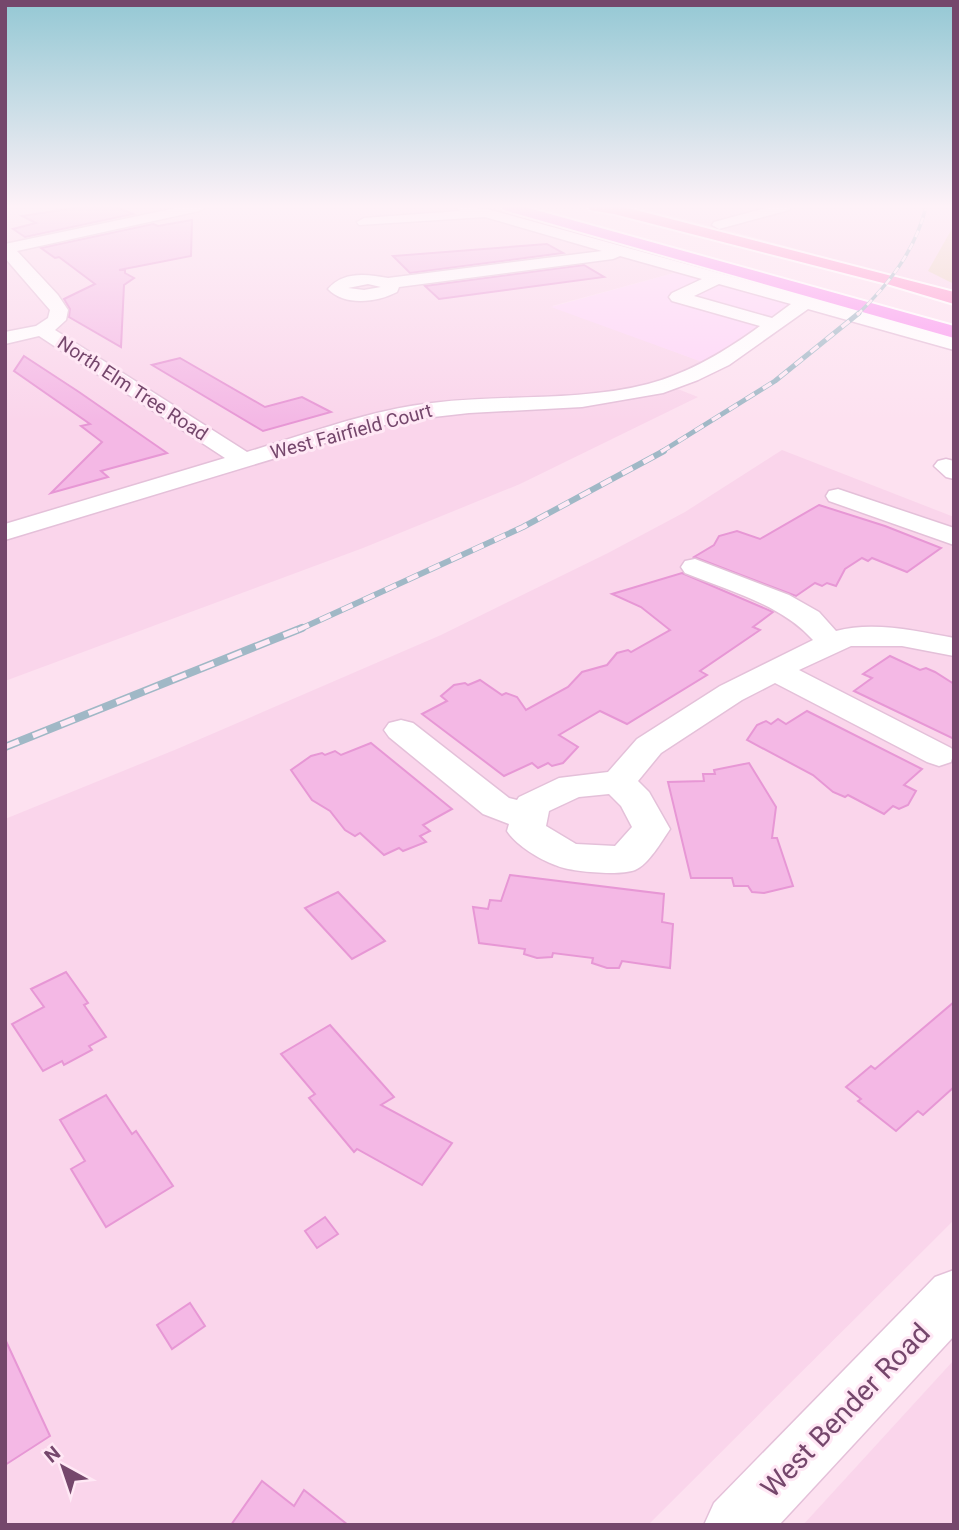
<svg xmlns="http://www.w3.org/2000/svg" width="959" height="1530" viewBox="0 0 959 1530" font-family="Roboto,sans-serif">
<rect width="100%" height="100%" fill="#fde1f0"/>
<g fill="#fad5eb">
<path d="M5,207H451L685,270L552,306L705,363L660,382L698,397L520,484L363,548L5,681Z"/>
<path d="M638,207H954V293L746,235Z"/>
<path d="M782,450L954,517V1220L648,1525H5V819L177,749L441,635L608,553L685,512Z"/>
<path d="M954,1360V1525H803Z"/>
</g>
<path fill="#fed4f8" d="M685,270L789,304L705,363L551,307Z"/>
<path fill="#ebd2bf" d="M954,225V284L928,271Z"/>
<g fill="#f4b8e5" stroke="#e797d5" stroke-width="2">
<path d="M81,207H116L133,214L25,237L13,229L36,223L22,216Z"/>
<path d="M192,220L191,256L119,270H125V273L134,278L124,285L121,347L69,317L70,309L64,299L95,284L59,257L55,258L41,248L153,224L158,226Z"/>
<path d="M547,244L563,253L410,273L393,256Z"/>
<path d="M584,265L604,277L439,299L425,286Z"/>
<path d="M24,356L79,392L167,453L101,471L108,477L51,493L102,442L81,426L90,424L14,371Z"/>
<path d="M180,358L265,407L302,397L331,412L263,431L152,365Z"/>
<path d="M819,505L885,526L941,548L907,572L872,558L868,561L862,558L845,569L836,586L827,583L822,586L815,583L796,596L694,557L714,545L719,536L737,531L760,539Z"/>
<path d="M682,573L773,612L753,627L760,630L700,671L707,675L627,724L600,711L559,735L578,747L563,763L552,766L548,763L538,768L532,763L504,776L422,714L447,701L441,696L454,685L465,683L468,685L480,680L502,695L506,693L517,697L526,710L568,687L582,672L607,665L617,653L628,650L631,652L670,630L641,607L612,594Z"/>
<path d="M890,656L920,670L926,668L935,672L954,684V739L854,691L872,678L863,674Z"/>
<path d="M807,711L922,769L904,785L916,791L908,805L899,809L893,806L884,814L848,795L845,797L833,792L813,775L747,740L757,725L766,721L771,724L778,719L786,724Z"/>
<path d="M371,743L452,809L423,825L430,831L420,836L426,842L403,851L399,848L384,855L360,833L355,836L345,830L330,811L312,800L291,770L311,756L322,753L325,755L335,751L341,755Z"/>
<path d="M749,763L776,807L772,838H777L793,886L764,893L752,892L748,886H734L732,878H691L668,782L704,781L703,774H715L714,770Z"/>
<path d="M510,875L664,894L662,922L673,924L670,968L622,961L619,968H607L592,963L593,958L553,953L552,957L537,958L524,954L525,949L479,943L473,907L488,909L490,900L501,901Z"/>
<path d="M338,892L385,941L352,959L305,908Z"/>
<path d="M66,972L88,1003L84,1005L106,1037L89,1046L92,1050L64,1065L62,1061L43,1071L12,1024L44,1007L31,989Z"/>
<path d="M954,1002V1087L923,1115L918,1111L896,1131L858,1101L861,1099L846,1087L871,1066L875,1069Z"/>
<path d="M330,1025L394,1097L381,1105L452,1143L422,1185L357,1149L354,1152L309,1098L315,1094L281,1054Z"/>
<path d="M106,1095L132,1134L136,1131L173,1186L106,1227L71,1169L85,1161L60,1120Z"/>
<path d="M325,1217L338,1234L317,1248L305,1231Z"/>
<path d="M190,1303L205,1326L172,1349L157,1325Z"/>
<path d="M5,1339L50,1436L5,1465Z"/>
<path d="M262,1481L294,1506L304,1490L348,1525H231Z"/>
</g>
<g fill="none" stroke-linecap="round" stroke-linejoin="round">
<g stroke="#e4c0d9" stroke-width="3">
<g id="minor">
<path d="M181,207H206L199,211L17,251L58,295L68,310L66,320L55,330L247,452C308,434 369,410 432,403C503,394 577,402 648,384C689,373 726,351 760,326L672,301L669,297L672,293L702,279L620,256L613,259L399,287L397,292C378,302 345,307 328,289C343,271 367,274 388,278L602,251L485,217L359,225L357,222L364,218L460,211L456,207L487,209L954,338V350L808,309L729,365L698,380L663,393L582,407L469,413L398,421L5,540V524L225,458L39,336L5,344V332L36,326L48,318L50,310L5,258V244ZM368,284L381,287L364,290L348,288ZM719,284L791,304L772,318L694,296Z"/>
<path d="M770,207H791L789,210L719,229L712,225L714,222Z"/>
<path d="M946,459L954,461V479L946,477L934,466L938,461Z"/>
<path d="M838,489L954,528V545L829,501L826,496L829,491Z"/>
<path d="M695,559L789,595L819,612L836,631C874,621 916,631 954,638V656L902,646H851L799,670L951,748L954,751L951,762L939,766L927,762L775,683L742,700L661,753L638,781L649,792L670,829C662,841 648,865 635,870C620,876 570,872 555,865C539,859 516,845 507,831L509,824L483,814L389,737L384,730L389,723L401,720L413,723L509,798L517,800L519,797L559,778L608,772L637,739L720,686L813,640C781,604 729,591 685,573L681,567L685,561ZM609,794L621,806L632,827L615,846L576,844L546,826L549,811L579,797Z"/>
<path d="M954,1270V1336L779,1525H704L714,1503L935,1277Z"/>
</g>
</g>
<g stroke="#fff" stroke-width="4">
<path id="major" d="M588,207H624L954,292V304L887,284L614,214L590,210Z"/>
</g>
<g stroke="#fff" stroke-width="4">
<path id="highway" d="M501,207H525L954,326V338L504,210Z"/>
</g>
<use href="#minor" fill="#fff" fill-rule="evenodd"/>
<use href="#major" fill="#ff96ce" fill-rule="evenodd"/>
<use href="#highway" fill="#fa95f0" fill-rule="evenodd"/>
<g stroke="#a0b8c6" stroke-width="3.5">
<path id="rail-far3" d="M857,315C889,284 915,251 926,207"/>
</g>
<g stroke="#a0b8c6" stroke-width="5">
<path id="rail-far2" d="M661,452L775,381L859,313"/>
</g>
<g stroke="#a0b8c6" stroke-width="6">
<path id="rail-far1" d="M298,630L523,527L664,451"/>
</g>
<g stroke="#a0b8c6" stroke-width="8">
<path id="rail" d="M5,747L302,628"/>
</g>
<use href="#rail-far3" stroke="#ffe8f5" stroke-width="2.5" stroke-dasharray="7" stroke-linecap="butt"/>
<use href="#rail-far2" stroke="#ffe8f5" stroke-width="3.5" stroke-dasharray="10" stroke-linecap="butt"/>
<use href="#rail-far1" stroke="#ffe8f5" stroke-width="4.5" stroke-dasharray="12" stroke-linecap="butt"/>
<use href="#rail" stroke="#ffe8f5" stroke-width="5" stroke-dasharray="15" stroke-linecap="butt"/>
</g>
<linearGradient id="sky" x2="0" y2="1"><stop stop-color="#94c8d4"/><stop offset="0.49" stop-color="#fef2f8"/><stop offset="1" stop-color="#fef2f8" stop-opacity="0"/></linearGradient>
<rect width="959" height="421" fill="url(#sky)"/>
<g text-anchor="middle" stroke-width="6" stroke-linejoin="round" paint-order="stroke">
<g font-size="19" fill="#75476c" stroke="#ffe8f5">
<text transform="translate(133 388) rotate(33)" y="7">North Elm Tree Road</text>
<text transform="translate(351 431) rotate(-15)" y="7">West Fairfield Court</text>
</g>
<g font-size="28" fill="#75476c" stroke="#ffe8f5">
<text transform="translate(845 1410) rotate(-46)" y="10">West Bender Road</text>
</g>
</g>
<rect width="959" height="1530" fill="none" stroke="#75476c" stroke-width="14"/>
<g transform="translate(63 1467) rotate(320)" stroke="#ffe8f5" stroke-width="5" paint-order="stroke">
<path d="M0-5L12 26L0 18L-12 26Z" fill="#75476c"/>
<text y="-10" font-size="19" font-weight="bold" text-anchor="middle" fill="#75476c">N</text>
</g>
</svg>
